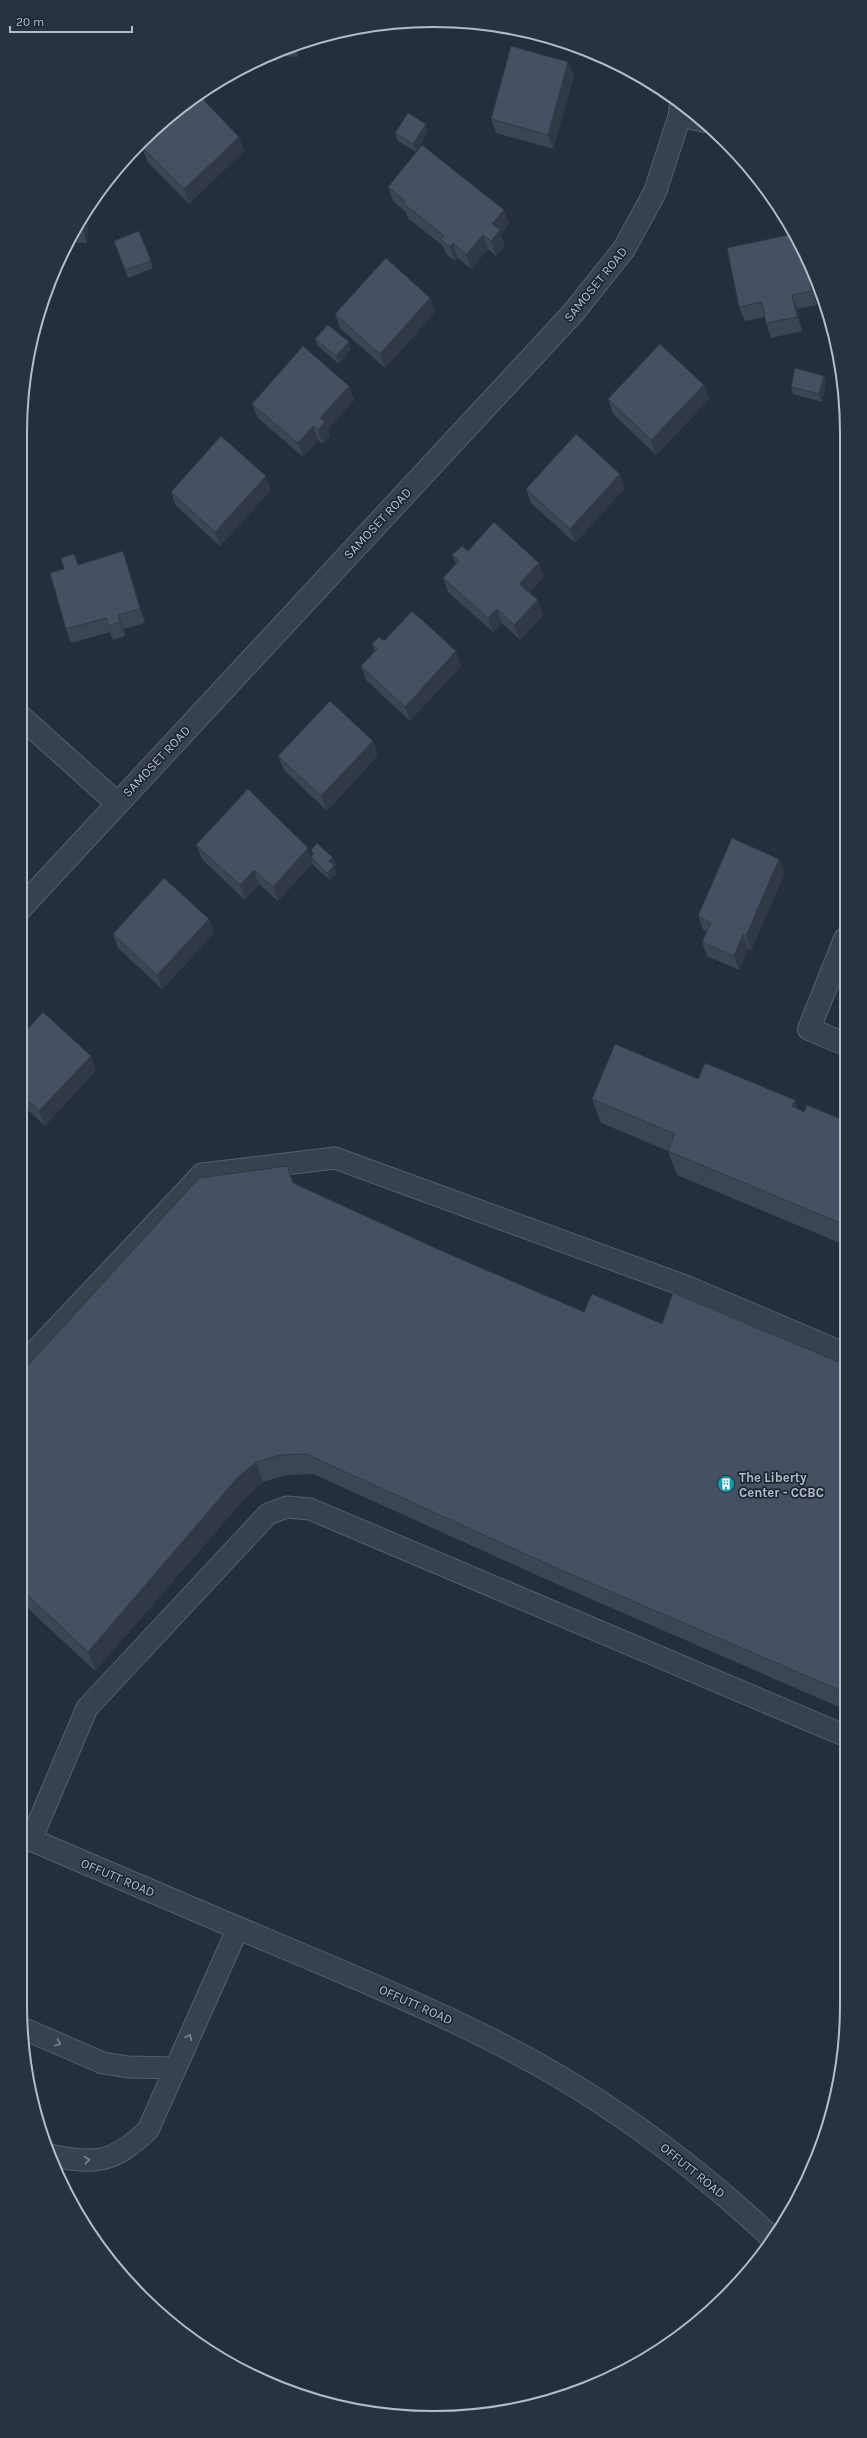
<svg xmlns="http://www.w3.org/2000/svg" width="867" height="2438" viewBox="0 0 867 2438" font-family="Karla,sans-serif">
<rect width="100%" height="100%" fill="#242f3e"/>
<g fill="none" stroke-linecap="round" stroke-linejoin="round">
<g stroke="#565f6c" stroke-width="23">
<g id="service">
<path d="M20,1367L202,1174L335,1158L688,1287L846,1354"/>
<path d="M31,1840L87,1708L268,1514L287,1507L310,1509L846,1736"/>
<path d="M22,2028L103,2063L128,2067L175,2068"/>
<path d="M49,2155C96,2165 113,2163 148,2130L238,1928"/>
</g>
</g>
<g stroke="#565f6c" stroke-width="24">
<g id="minor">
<path d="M680,115L705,121"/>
<path d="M20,716L117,803"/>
<path d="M20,909L573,313L624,249L655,192L680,115L681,105"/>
<path d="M845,939L809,1029L845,1044"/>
</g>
</g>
<g stroke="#565f6c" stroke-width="24">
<path id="tertiary" d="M20,1835C115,1876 211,1917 307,1957C406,1999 507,2041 597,2100C660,2141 719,2188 773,2239"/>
</g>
<use href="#service" stroke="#38414e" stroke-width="21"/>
<use href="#minor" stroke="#38414e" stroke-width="22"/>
<use href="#tertiary" stroke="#38414e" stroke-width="22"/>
</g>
<g fill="#3b4654">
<path d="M298,43V57L278,56V61H259Z"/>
<path d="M568,62L574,76L553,149L496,133L491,119Z"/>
<path d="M426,124L428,131L416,152L398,141L395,133Z"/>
<path d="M239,137L244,151L189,204L147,161L142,147Z"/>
<path d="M388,187L504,210L509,224L501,234L505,245L496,256L488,249L471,269L458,258L455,261L446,254L443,246L408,218L406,212L393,201Z"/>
<path d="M88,210L87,243L68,242Z"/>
<path d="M139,231L153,268L128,278L114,241Z"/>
<path d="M804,251L808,260L817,305L797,309L802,331L771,338L766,323L765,317L745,321L739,307Z"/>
<path d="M430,298L435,312L385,368L340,328L335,314Z"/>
<path d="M315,339L351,349L339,364L318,346Z"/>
<path d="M824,376L826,383L822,402L793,394L791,387Z"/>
<path d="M704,385L709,399L656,455L613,414L608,399Z"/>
<path d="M349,386L354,400L328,429L330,436L323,444L318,440L303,457L258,418L252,404Z"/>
<path d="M625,488L575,543L531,503L526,489Z"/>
<path d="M271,490L220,546L176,506L171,492Z"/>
<path d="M468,551L544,577L529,593L538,600L543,615L520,640L502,623L493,632L448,592L443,578L456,564L452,555Z"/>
<path d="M74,554L78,565L128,566L145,623L124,629L125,636L113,640L110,632L71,643L66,629L64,569Z"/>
<path d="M372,644L461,666L410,721L366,680L361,666L375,652Z"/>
<path d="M378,755L327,811L284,770L278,756Z"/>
<path d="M196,845L311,857L313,855L311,850L333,858L336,865L334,867L337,873L330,880L313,865V863L278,901L259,884L245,900L202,859Z"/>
<path d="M785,873L751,950L748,949L739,970L707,956L702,942L707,932L703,930L698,916Z"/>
<path d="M209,919L214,933L162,989L118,948L113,934Z"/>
<path d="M20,1038L96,1070L45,1126L20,1103Z"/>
<path d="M698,1079L795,1100L798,1109L804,1112L845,1121V1245L677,1175L668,1151L601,1123L592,1099Z"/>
<path d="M294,1183L444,1252L584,1312L662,1324L846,1365V1710L561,1586L313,1474L287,1475L263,1482L246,1497L95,1671L20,1601V1374Z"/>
</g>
<g fill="#303945">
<path d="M298,43V57L294,45Z"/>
<path d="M277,53L278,56V61L275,54Z"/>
<path d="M568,62L574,76L553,149L548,135Z"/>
<path d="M426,124L428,131L416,152L413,144Z"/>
<path d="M239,137L244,151L189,204L184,189Z"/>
<path d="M88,210L87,243L82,229V219Z"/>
<path d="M504,210L509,224L501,234L505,245L496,256L491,241L492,224Z"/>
<path d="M483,235L488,249L471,269L466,255Z"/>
<path d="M453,243L458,258L455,261L450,247Z"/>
<path d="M803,249L808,260L817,305L812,291Z"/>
<path d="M792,295L797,309L802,331L797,317Z"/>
<path d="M430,298L435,312L385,368L380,354Z"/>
<path d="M349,342L351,349L339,364L336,356Z"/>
<path d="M824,376L826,383L822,402L819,394Z"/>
<path d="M704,385L709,399L656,455L651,440Z"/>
<path d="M349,386L354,400L328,429L330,436L323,444L318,430L320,418Z"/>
<path d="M313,426L318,440L303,457L298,443Z"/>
<path d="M620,474L625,488L575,543L570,529Z"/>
<path d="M266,476L271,490L220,546L215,532Z"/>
<path d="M123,551L128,566L145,623L140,609Z"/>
<path d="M539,563L544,577L524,598L519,584Z"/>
<path d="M538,600L543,615L520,640L514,625Z"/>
<path d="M497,609L502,623L493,632L488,618Z"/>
<path d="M118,615L124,629L125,636L120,622Z"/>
<path d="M456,651L461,666L410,721L405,707Z"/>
<path d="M373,741L378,755L327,811L321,796Z"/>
<path d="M308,848L312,859L311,857L313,863L278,901L273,887Z"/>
<path d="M333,858L336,865L334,867L337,873L330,880L327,873L329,861Z"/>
<path d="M779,859L785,873L751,950L746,936Z"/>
<path d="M254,870L259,884L245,900L240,885Z"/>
<path d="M209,919L214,933L162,989L157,975Z"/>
<path d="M743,934L748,949L739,970L734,956Z"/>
<path d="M91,1056L96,1070L45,1126L39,1111Z"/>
<path d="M795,1100L803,1124L792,1106Z"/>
<path d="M256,1462L263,1482L246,1497L95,1671L88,1652L238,1477Z"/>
</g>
<g fill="#455162" stroke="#303945">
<path d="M511,46L568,62L548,135L491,119Z"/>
<path d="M199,95L239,137L184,189L142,147L184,106Z"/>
<path d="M408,113L426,124L413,144L395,133Z"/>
<path d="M422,145L504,210L492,224L500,230L491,241L483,235L466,255L453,243L450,247L441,240L444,236L403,203L405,201L388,187Z"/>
<path d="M82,219V229H76Z"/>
<path d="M139,231L151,261L125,270L114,241Z"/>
<path d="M793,234L803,249L812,291L792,295L797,317L766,323L762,302L739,307L727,248Z"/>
<path d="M386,258L430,298L380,354L335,314Z"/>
<path d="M328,325L349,342L336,356L315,339Z"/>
<path d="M660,344L704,385L651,440L608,399Z"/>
<path d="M303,346L349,386L320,418L325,422L318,430L313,426L298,443L252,404Z"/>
<path d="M795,368L824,376L819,394L791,387Z"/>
<path d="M576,434L620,474L570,529L526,489Z"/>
<path d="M221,436L266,476L215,532L171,492Z"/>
<path d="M494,522L539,563L519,584L538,600L514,625L497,609L488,618L443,578L459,561L452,555L462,546L468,551Z"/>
<path d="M123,551L140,609L118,615L120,622L108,626L106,618L66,629L50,573L64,569L61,558L74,554L78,565Z"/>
<path d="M412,611L456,651L405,707L361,666L377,649L372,644L379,637L384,641Z"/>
<path d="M330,701L373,741L321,796L278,756Z"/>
<path d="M248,789L308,848L273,887L254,870L240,885L196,845Z"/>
<path d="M732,838L779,859L746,936L743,934L734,956L702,942L711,923L698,916Z"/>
<path d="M317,843L333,858L329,861L334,866L327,873L311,857L314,853L311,850Z"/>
<path d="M164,878L209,919L157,975L113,934Z"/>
<path d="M43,1012L91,1056L39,1111L20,1093V1038Z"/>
<path d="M615,1044L698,1079L705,1063L795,1100L792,1106L804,1112L807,1105L845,1121V1225L668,1151L675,1134L592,1099Z"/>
<path d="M287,1166L293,1183L444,1252L584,1312L592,1294L662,1324L673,1293L846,1365V1693L554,1567L306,1454L280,1455L256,1462L238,1477L88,1652L20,1588V1374L199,1178Z"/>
</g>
<defs><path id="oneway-chevron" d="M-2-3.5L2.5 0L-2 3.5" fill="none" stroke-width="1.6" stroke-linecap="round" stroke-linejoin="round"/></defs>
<g stroke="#7c8592">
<use href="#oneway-chevron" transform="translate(189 2037) rotate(-66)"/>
<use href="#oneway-chevron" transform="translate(58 2043) rotate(23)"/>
<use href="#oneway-chevron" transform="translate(87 2160) rotate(-6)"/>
</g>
<defs>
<g id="building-disc" transform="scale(0.9)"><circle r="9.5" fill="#0f9aa8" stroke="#1d2633"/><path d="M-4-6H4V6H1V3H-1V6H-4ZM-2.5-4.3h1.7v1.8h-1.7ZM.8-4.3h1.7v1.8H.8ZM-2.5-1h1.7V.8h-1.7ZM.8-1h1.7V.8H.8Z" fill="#fff"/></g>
</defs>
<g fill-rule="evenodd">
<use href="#building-disc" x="726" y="1484"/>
</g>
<g text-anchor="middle" stroke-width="3.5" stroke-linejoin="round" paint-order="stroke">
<g font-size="13" fill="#b4bcc9" stroke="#1d2633">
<text transform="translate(595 284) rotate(-51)" y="5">SAMOSET ROAD</text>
<text transform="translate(377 523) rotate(-47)" y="5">SAMOSET ROAD</text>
<text transform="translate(156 761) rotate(-47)" y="5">SAMOSET ROAD</text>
<text transform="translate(118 1877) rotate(23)" y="5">OFFUTT ROAD</text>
<text transform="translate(416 2004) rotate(24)" y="5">OFFUTT ROAD</text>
<text transform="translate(693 2170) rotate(39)" y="5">OFFUTT ROAD</text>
</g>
<g font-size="13" font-weight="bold" fill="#b4bcc9" stroke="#1d2633" text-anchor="start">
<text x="739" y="1482">The Liberty<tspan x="739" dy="15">Center - CCBC</tspan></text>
</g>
</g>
<path d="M0 0H867V2438H0ZM433 27H434A406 406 0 0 1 840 433V2005A406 406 0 0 1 434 2411H433A406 406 0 0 1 27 2005V433A406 406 0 0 1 433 27Z" fill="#29323f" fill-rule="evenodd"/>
<path fill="none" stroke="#b4bcc9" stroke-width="2" d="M433 27H434A406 406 0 0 1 840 433V2005A406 406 0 0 1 434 2411H433A406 406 0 0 1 27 2005V433A406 406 0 0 1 433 27Z"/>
<path d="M10 26v6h122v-6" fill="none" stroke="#b4bcc9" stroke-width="2"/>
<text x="16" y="26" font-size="12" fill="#b4bcc9" stroke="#1d2633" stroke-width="3" paint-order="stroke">20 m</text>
</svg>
